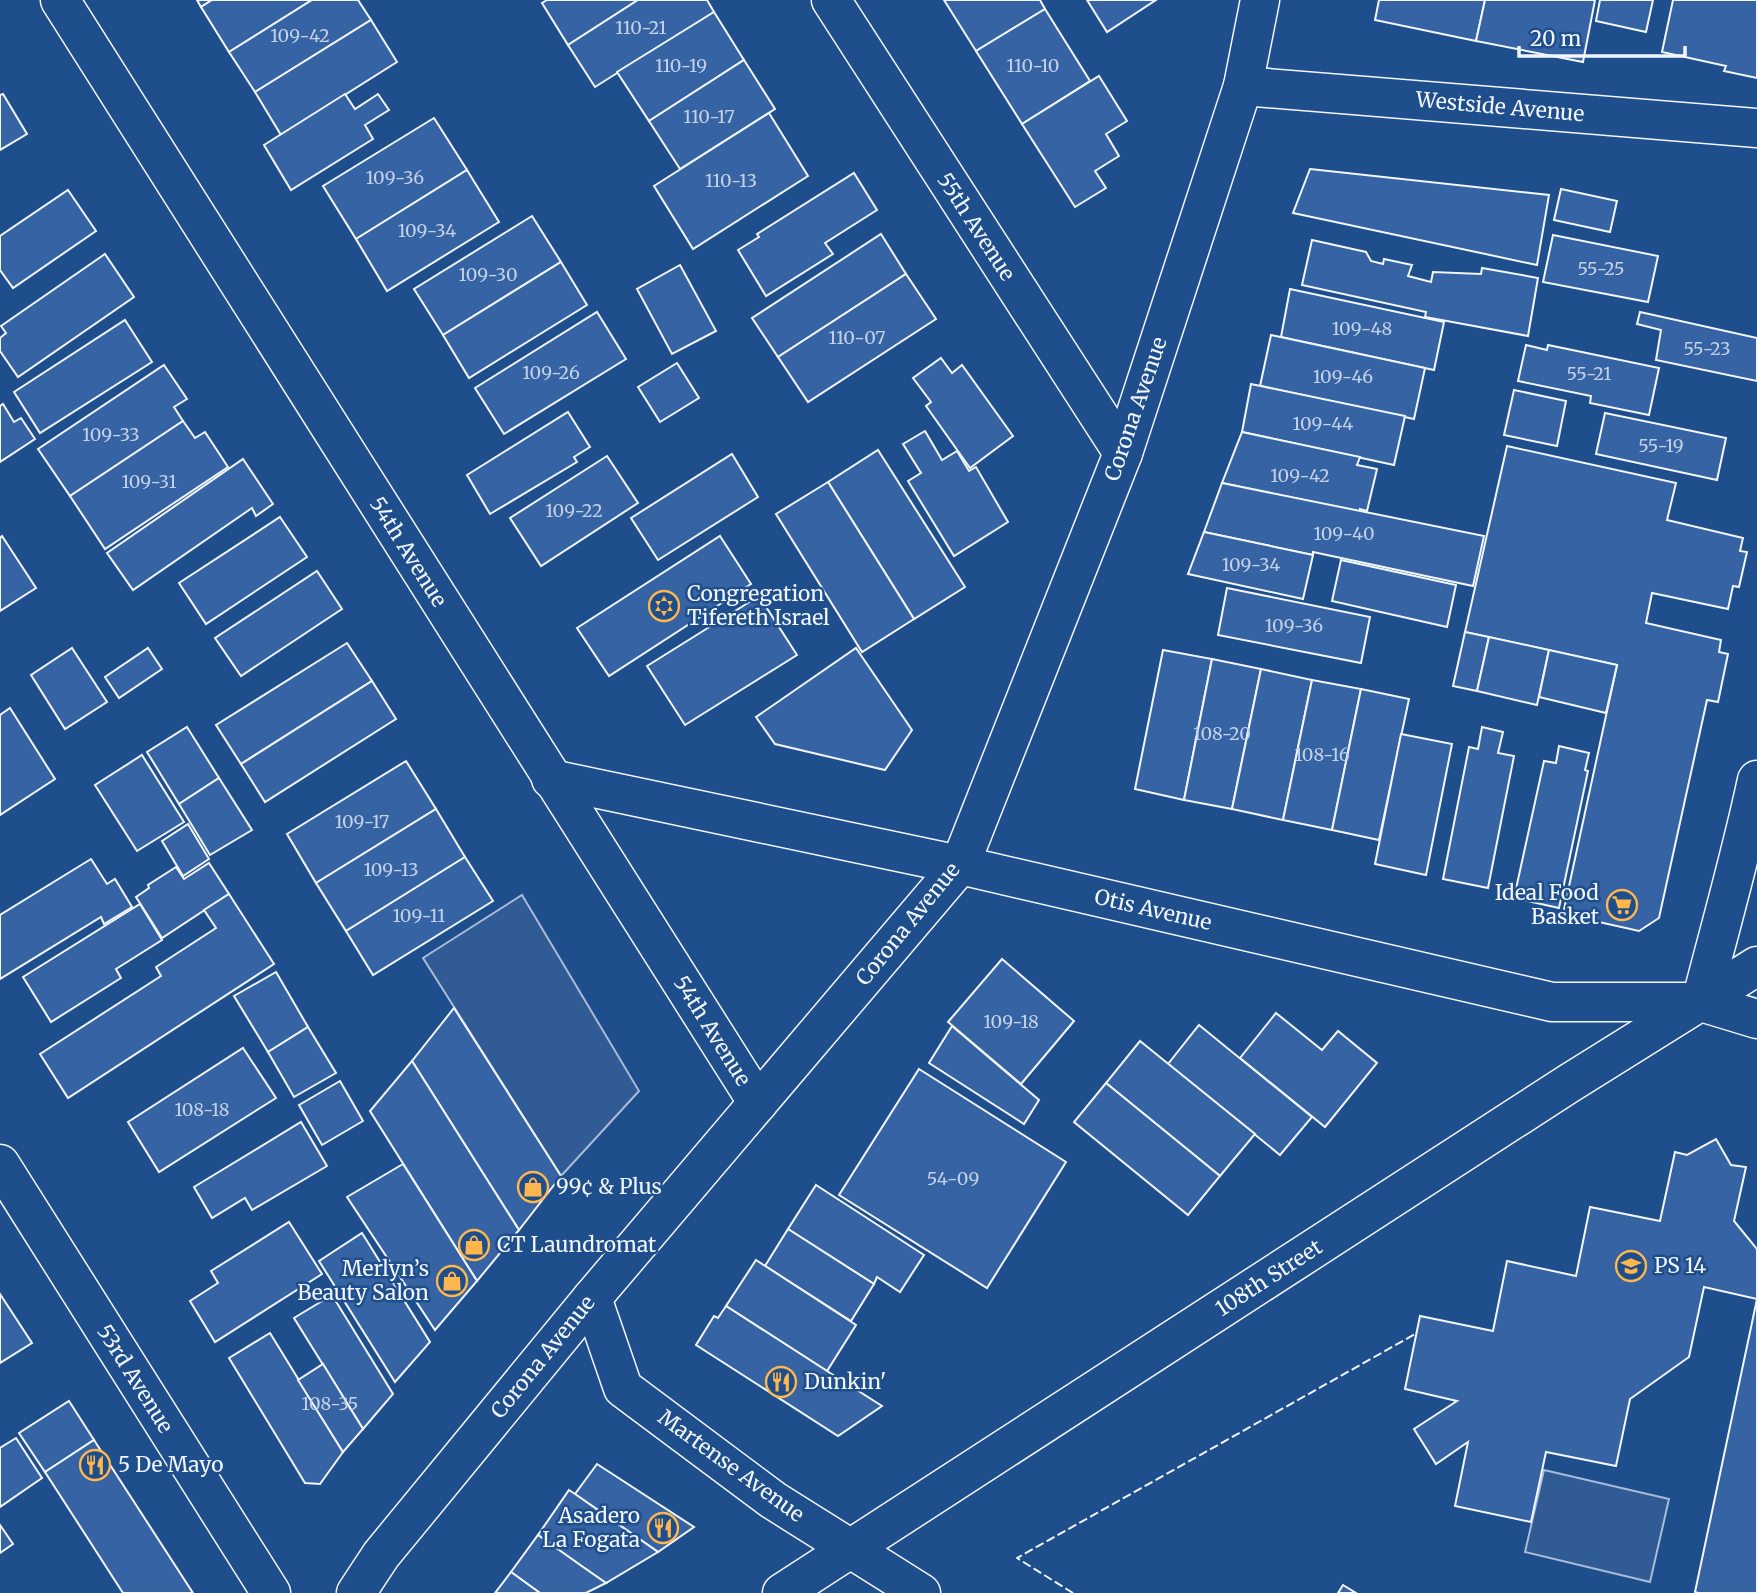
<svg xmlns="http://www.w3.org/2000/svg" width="1757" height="1593" viewBox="0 0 1757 1593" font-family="Merriweather,serif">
<rect width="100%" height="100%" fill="#1f4e8c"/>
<g fill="#305b95" stroke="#a8bbd7" stroke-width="2">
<path d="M522,895L639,1091L561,1176L423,958Z"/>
<path d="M1544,1470L1669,1499L1650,1582L1525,1552Z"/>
</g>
<g fill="#3563a3" stroke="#f2f6ff" stroke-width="2">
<path d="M197,0H212L201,7Z"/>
<path d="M212,0H312L229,52L201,7Z"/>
<path d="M312,0H358L371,20L255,92L229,52Z"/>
<path d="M547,0H638L568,45L542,3Z"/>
<path d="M638,0H707L714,12L595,87L568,45Z"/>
<path d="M944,0H1040L1045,9L976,51Z"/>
<path d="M1087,0H1156L1107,32Z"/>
<path d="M1379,0H1485L1476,41L1375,20Z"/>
<path d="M1485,0H1595L1583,62L1476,41Z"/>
<path d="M1600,0H1653L1646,32L1596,21Z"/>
<path d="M1673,0H1757V78L1724,71L1726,66L1662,52Z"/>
<path d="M1045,9L1090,81L1022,124L976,51Z"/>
<path d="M714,12L744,60L649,121L617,72Z"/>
<path d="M371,20L397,62L281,135L255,92Z"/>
<path d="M744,60L775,109L680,169L649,121Z"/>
<path d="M1099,76L1127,121L1106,134L1119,156L1095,171L1106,188L1075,207L1022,124Z"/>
<path d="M3,94L27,134L0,150V95Z"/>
<path d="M345,94L355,109L378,94L389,110L365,125L373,139L291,190L264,145Z"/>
<path d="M769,113L808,176L693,249L654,186Z"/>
<path d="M434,118L467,170L356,239L323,186Z"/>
<path d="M1310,169L1549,195L1537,265L1293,213Z"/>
<path d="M467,170L499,222L387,291L356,239Z"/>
<path d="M854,173L877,210L825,243L833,254L766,296L738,250L759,237L757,234Z"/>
<path d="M1561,189L1617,201L1610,232L1554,220Z"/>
<path d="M68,190L96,231L13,288L0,270V236Z"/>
<path d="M532,216L561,262L443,335L414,289Z"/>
<path d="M881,234L906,274L778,357L752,318Z"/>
<path d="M1553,235L1658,256L1648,302L1543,282Z"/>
<path d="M1312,240L1366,252L1371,261L1383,264L1384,259L1412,265L1408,276L1431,282L1433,272L1481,274L1482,268L1538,278L1528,336L1425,317L1426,312L1302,285Z"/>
<path d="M105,254L134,297L18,377L0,351V338L6,333L1,326Z"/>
<path d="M561,262L587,305L469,378L443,335Z"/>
<path d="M680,265L716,331L672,354L637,289Z"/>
<path d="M906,274L936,319L808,402L778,357Z"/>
<path d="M1290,289L1444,322L1434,370L1281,337Z"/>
<path d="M597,312L626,359L504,434L475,388Z"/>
<path d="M1640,312L1757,338V381L1656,360L1661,330L1637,324Z"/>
<path d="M125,320L152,362L40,433L14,392Z"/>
<path d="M1271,335L1425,368L1414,419L1260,386Z"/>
<path d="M1526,345L1547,350L1548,345L1659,368L1649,415L1590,403L1591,396L1518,381Z"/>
<path d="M941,358L952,373L962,365L1013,436L970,468L926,406L931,402L913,378Z"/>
<path d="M677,363L699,398L660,422L638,387Z"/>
<path d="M164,365L187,399L174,407L183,421L70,496L38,449Z"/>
<path d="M1251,384L1405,416L1394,465L1242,432Z"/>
<path d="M1514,390L1566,401L1557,446L1504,435Z"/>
<path d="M3,404L14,422L21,418L35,439L0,462V406Z"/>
<path d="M568,412L590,447L574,457L577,462L490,514L467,475Z"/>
<path d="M1605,413L1726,438L1717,480L1596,454Z"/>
<path d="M183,421L195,438L205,432L228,467L105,549L70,496Z"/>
<path d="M925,431L942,460L957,451L969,471L976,467L1008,522L954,556L908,481L921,473L903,444Z"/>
<path d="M1242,432L1360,457L1357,465L1377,469L1367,511L1360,509V512L1222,483Z"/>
<path d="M1507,446L1676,483L1667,520L1743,538L1740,551L1747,552L1739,587L1733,586L1728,609L1652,593L1646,623L1721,640L1719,652L1728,654L1718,702L1707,700L1659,918L1639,931L1563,914L1617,665L1465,632Z"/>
<path d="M878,450L965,587L914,619L828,482Z"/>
<path d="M732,454L758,497L658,560L631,518Z"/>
<path d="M607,456L638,503L541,566L510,518Z"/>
<path d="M243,459L273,504L256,516L252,508L133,590L107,553Z"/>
<path d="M828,482L914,619L862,652L776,514Z"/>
<path d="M1222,483L1484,536L1473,586L1313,552V555L1204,532Z"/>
<path d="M280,517L307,557L206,624L179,583Z"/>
<path d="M1204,532L1313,555L1303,599L1188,574Z"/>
<path d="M2,536L36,588L0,611V538Z"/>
<path d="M720,536L751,584L609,676L577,628Z"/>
<path d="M1341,560L1456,585L1447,627L1332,601Z"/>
<path d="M317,571L342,609L241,676L215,638Z"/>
<path d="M1227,588L1370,617L1361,663L1218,635Z"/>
<path d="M759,596L797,655L685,725L647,666Z"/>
<path d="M1465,632L1489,637L1477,691L1453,686Z"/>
<path d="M1489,637L1549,650L1537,705L1477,691Z"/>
<path d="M347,643L372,681L241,764L216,725Z"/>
<path d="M72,648L107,702L65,729L31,675Z"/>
<path d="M148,648L162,669L119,698L105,677Z"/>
<path d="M856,648L912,730L885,770L775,744L756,717Z"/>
<path d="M1163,650L1212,659L1184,800L1135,789Z"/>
<path d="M1549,650L1617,665L1606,713L1539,697Z"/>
<path d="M1212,659L1261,669L1232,809L1184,800Z"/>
<path d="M1261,669L1312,680L1283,820L1232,809Z"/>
<path d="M1312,680L1361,689L1332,830L1283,820Z"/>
<path d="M372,681L396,719L265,802L241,764Z"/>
<path d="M1361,689L1409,699L1379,840L1332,830Z"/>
<path d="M10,708L55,779L0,815V715Z"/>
<path d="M187,727L219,778L179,804L147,752Z"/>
<path d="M1482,727L1503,732L1498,753L1514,756L1488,888L1443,879L1469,747L1478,749Z"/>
<path d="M1401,734L1452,744L1426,875L1375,864Z"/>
<path d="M1559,746L1589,753L1585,770L1588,771L1559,908L1514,898L1544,761L1556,763Z"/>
<path d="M142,755L184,822L137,851L95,785Z"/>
<path d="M406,761L436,809L316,883L287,834Z"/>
<path d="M219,778L252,830L210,855L179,804Z"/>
<path d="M436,809L465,857L346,931L316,883Z"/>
<path d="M188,824L209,859L183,876L162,841Z"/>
<path d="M465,857L493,901L373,975L346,931Z"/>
<path d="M91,859L107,884L115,879L132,907L104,924L101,917L0,979V915Z"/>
<path d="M209,863L229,894L162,938L136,897L149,888L148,885L176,867L184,879Z"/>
<path d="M229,894L274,964L68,1098L40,1054L161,976L156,967L216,928L204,910Z"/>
<path d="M140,904L162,940L116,969L121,978L51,1022L23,977Z"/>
<path d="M1002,959L1074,1021L1021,1084L948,1022Z"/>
<path d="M276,972L308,1027L268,1052L234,996Z"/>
<path d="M454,1008L561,1176L519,1230L412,1061Z"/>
<path d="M1276,1013L1322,1050L1338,1031L1377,1063L1325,1127L1240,1058Z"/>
<path d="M1199,1025L1312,1117L1280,1155L1168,1064Z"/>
<path d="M952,1026L1039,1100L1024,1124L929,1063Z"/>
<path d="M308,1027L336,1073L294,1097L268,1052Z"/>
<path d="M1140,1041L1255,1134L1220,1176L1106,1083Z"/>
<path d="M243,1048L276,1098L159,1172L128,1122Z"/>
<path d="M412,1061L519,1230L477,1281L370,1111Z"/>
<path d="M919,1069L1066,1162L987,1288L839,1195Z"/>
<path d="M340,1081L363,1121L322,1145L299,1105Z"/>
<path d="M1106,1083L1220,1176L1188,1215L1074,1122Z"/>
<path d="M301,1122L327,1166L252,1210L245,1198L212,1218L194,1187Z"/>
<path d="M1716,1139L1731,1165L1746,1167L1734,1221L1757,1249V1299L1704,1287L1689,1357L1630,1399L1616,1466L1546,1452L1531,1522L1455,1506L1468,1442L1436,1464L1414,1429L1457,1401L1405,1389L1420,1316L1493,1331L1507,1261L1576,1276L1590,1207L1660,1221L1675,1152L1687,1155Z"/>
<path d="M403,1164L477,1281L435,1330L347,1197Z"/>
<path d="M816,1185L924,1255L900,1292L877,1277L874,1284L788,1229Z"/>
<path d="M289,1222L322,1274L215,1342L190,1301L218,1283L211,1271Z"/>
<path d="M788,1229L874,1284L851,1321L765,1266Z"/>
<path d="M362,1233L430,1342L395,1382L319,1261Z"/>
<path d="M756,1260L856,1325L827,1371L726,1306Z"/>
<path d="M0,1294L32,1343L0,1363Z"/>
<path d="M332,1295L393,1394L363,1429L294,1318Z"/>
<path d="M1757,1299V1593H1698L1695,1592Z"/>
<path d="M726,1306L827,1371L882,1406L838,1436L696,1345L714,1316L718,1318Z"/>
<path d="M270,1333L343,1452L320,1484L305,1483L229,1358Z"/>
<path d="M323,1364L363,1429L343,1452L298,1380Z"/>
<path d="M69,1401L94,1440L45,1472L19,1433Z"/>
<path d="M16,1438L42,1478L0,1507V1448Z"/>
<path d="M94,1440L193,1593H123L45,1472Z"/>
<path d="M597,1464L694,1527L658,1552L575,1494Z"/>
<path d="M569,1490L575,1494L658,1552L606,1583L583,1567L538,1535Z"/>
<path d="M0,1525L13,1544L0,1553Z"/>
<path d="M538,1535L583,1567L606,1583L586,1593H540L511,1572Z"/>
<path d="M511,1572L540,1593H495Z"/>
<path d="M1343,1585L1356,1593H1338Z"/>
</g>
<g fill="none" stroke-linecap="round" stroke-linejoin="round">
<g stroke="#f2f6ff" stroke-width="41">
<g id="minor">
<path d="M60,0L758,1103"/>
<path d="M831,0L1123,453"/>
<path d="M1243,86L1757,128"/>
<path d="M551,779L960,865L1552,1002H1701L1757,1019"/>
<path d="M1701,1002C1720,928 1741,855 1757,780"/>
<path d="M0,1164L271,1593"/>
<path d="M592,1298L623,1388L773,1500L921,1593"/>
<path d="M356,1593L381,1555L592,1298L960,865L1123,453L1243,86L1260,0"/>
</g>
</g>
<g stroke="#f2f6ff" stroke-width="41">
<path id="secondary" d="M782,1593L1568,1084L1757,966"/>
</g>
<use href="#minor" stroke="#1f4e8c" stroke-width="38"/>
<use href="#secondary" stroke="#1f4e8c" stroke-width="38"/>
<path stroke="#f2f6ff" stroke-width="2" stroke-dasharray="9 3.5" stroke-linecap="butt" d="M1073,1593L1017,1558L1417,1333"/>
</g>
<defs>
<g id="synagogue-ring" transform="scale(1.575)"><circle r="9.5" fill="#1f4e8c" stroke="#ffb74d" stroke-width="1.5"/><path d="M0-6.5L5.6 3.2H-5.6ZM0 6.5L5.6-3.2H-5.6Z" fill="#ffb74d"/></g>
<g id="supermarket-ring" transform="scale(1.575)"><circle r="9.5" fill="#1f4e8c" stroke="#ffb74d" stroke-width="1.5"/><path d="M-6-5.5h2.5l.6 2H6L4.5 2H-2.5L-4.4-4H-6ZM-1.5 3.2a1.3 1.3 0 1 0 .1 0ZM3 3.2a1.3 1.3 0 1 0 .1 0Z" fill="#ffb74d"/></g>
<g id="shop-ring" transform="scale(1.575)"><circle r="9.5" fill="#1f4e8c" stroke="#ffb74d" stroke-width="1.5"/><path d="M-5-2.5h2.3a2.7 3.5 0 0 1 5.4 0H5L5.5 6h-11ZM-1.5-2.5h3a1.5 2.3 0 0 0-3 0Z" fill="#ffb74d"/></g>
<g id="school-ring" transform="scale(1.575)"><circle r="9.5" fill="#1f4e8c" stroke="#ffb74d" stroke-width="1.5"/><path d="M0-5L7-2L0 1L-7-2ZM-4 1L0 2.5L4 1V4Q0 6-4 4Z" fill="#ffb74d"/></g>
<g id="restaurant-ring" transform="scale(1.575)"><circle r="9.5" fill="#1f4e8c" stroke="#ffb74d" stroke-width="1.5"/><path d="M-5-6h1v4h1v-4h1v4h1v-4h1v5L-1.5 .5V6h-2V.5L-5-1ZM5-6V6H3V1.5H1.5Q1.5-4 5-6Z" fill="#ffb74d"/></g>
</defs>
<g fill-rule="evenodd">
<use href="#synagogue-ring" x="664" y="606"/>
<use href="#supermarket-ring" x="1622" y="905"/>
<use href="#shop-ring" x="533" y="1187"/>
<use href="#shop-ring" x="474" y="1245"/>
<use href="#school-ring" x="1631" y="1266"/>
<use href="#shop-ring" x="452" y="1281"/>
<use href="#restaurant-ring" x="781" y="1382"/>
<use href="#restaurant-ring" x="95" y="1465"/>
<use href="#restaurant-ring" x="663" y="1528"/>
</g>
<g text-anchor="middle" stroke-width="5" stroke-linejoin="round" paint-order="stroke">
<g font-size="18" fill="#c3d1e8">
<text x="641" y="34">110-21</text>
<text x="300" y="42">109-42</text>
<text x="681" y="72">110-19</text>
<text x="1033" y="72">110-10</text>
<text x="709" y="123">110-17</text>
<text x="395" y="184">109-36</text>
<text x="731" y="187">110-13</text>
<text x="427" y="237">109-34</text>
<text x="1601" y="275">55-25</text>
<text x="488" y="281">109-30</text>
<text x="1362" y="335">109-48</text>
<text x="857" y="344">110-07</text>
<text x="1707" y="355">55-23</text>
<text x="551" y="379">109-26</text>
<text x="1589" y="380">55-21</text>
<text x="1343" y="383">109-46</text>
<text x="1323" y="430">109-44</text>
<text x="111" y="441">109-33</text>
<text x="1661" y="452">55-19</text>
<text x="1300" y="482">109-42</text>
<text x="149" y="488">109-31</text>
<text x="574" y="517">109-22</text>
<text x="1344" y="540">109-40</text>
<text x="1251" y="571">109-34</text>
<text x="1294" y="632">109-36</text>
<text x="1222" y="740">108-20</text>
<text x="1322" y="761">108-16</text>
<text x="362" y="828">109-17</text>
<text x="391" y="876">109-13</text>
<text x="419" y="922">109-11</text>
<text x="1011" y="1028">109-18</text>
<text x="202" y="1116">108-18</text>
<text x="953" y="1185">54-09</text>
<text x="330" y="1410">108-35</text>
</g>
<g font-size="21" fill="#f2f6ff" stroke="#1f4e8c">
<text transform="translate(1500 107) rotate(5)" y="7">Westside Avenue</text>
<text transform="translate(976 227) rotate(57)" y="7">55th Avenue</text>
<text transform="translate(1136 409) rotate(-71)" y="7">Corona Avenue</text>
<text transform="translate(408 552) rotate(58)" y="7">54th Avenue</text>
<text transform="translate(1153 910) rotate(13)" y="7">Otis Avenue</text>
<text transform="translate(908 924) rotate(-51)" y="7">Corona Avenue</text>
<text transform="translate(712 1031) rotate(58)" y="7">54th Avenue</text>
<text transform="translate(1269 1278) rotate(-33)" y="7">108th Street</text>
<text transform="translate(543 1357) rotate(-51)" y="7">Corona Avenue</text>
<text transform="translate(135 1379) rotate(58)" y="7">53rd Avenue</text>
<text transform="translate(731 1466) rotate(36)" y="7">Martense Avenue</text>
</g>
<g font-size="21" fill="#f2f6ff" stroke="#1f4e8c" text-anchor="start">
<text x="687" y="601">Congregation<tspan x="687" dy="24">Tifereth Israel</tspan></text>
<text x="1599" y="900" text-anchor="end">Ideal Food<tspan x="1599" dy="24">Basket</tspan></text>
<text x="556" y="1194">99¢ &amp; Plus</text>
<text x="497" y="1252">CT Laundromat</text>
<text x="1654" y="1273">PS 14</text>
<text x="429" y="1276" text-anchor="end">Merlyn’s<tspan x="429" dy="24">Beauty Salon</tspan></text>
<text x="804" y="1389">Dunkin'</text>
<text x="118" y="1472">5 De Mayo</text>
<text x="640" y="1523" text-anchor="end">Asadero<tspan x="640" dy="24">La Fogata</tspan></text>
</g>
</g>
<path d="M1519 46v10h166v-10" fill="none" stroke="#f2f6ff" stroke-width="3.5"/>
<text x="1530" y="46" font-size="21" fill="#f2f6ff" stroke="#1f4e8c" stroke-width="5" paint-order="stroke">20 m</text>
</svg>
